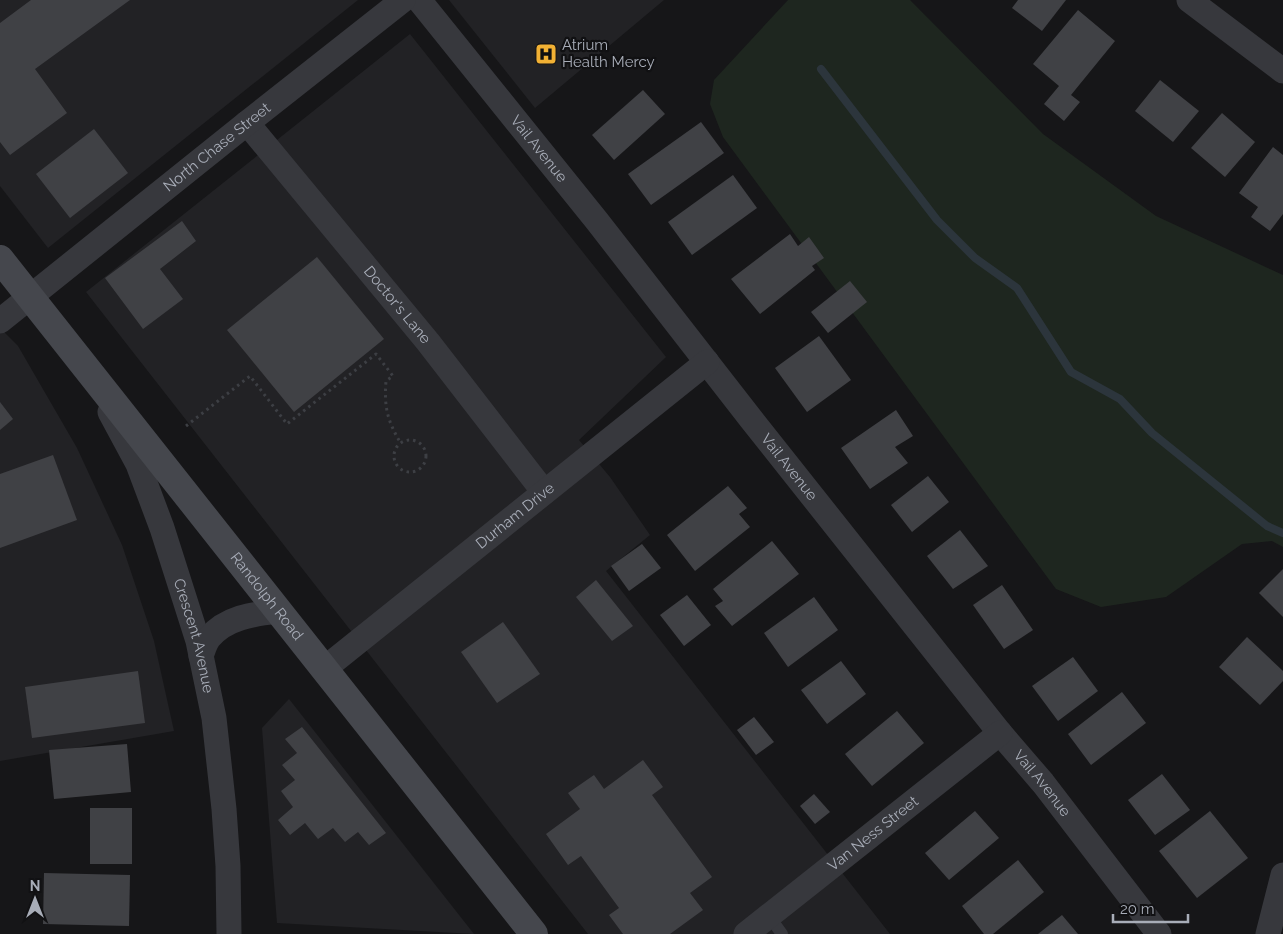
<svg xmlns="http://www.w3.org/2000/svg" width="1283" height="934" viewBox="0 0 1283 934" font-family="Raleway,sans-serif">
<rect width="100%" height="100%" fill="#161618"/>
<g fill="#222225">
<path d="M0,0H358L48,248L0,186Z"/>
<path d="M449,0H664L535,108Z"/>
<path d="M410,34L666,357L579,440L610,477L650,535L606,571L890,934H588L86,292Z"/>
<path d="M0,328L18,346L77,448L122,545L154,641L174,731L0,761Z"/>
<path d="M289,699L474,934L277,923L262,728Z"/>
</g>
<path fill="#1e261f" d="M788,0H910L1043,134L1156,216L1283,275V547L1272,541L1242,544L1166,597L1101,607L1056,589L723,137L710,104L714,80Z"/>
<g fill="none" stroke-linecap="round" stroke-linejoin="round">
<path stroke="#2c353c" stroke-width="8" d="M821,69L937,220L975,258L1017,288L1071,372L1120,399L1152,433L1267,526L1283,533"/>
</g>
<g fill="#404145">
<path d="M31,0H130L35,69L67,113L10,155L0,142V23Z"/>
<path d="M1018,0H1066L1042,31L1012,8Z"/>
<path d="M1078,10L1115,41L1071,95L1080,102L1064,121L1044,104L1059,86L1033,64Z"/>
<path d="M1160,80L1199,111L1173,142L1135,111Z"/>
<path d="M643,90L665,114L614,160L592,135Z"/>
<path d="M1222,113L1255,142L1225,177L1191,148Z"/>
<path d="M701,122L724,153L651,205L628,174Z"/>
<path d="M94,129L128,173L70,218L36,174Z"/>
<path d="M1273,147L1283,155V214L1270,231L1251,217L1258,207L1239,193Z"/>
<path d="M733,175L757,208L692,255L668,222Z"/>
<path d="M182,221L196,241L160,269L183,299L143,329L105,278Z"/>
<path d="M790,234L798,246L809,237L824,258L812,266L815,270L760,314L731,279Z"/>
<path d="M317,257L384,339L294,412L227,330Z"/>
<path d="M850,281L867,302L828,333L811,312Z"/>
<path d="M819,336L851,380L807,412L775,368Z"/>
<path d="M0,402L13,419L0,430Z"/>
<path d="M896,410L913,436L895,447L908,463L870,489L841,448Z"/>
<path d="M53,455L77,520L0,548V474Z"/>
<path d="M928,476L949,502L912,532L891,505Z"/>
<path d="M728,486L747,508L739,514L750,527L695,571L667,535Z"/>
<path d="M960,530L988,566L953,589L927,556Z"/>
<path d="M772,541L799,574L732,626L715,606L723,601L713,589Z"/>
<path d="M642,544L661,568L629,591L611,566Z"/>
<path d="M1283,569V617L1259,593Z"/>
<path d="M596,580L633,626L612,641L576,597Z"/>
<path d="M1002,585L1033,630L1004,649L973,605Z"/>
<path d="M687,595L711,625L684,646L660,615Z"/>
<path d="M814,597L838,630L788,667L764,633Z"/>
<path d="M503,622L540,674L497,703L461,652Z"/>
<path d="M1247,637L1283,671V681L1260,705L1219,667Z"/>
<path d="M1073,657L1098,691L1058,721L1032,686Z"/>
<path d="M841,661L866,694L827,724L801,690Z"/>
<path d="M138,671L145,723L32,738L25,687Z"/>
<path d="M1122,692L1146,723L1091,765L1068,734Z"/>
<path d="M897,711L924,743L872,786L845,754Z"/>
<path d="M754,717L774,742L756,755L737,730Z"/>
<path d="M302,727L386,833L369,845L358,832L345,842L333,828L318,839L305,823L290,835L278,820L293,807L281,791L295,780L282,765L297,753L285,739Z"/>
<path d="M127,744L131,792L54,799L49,750Z"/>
<path d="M643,760L663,787L652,795L712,877L690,893L703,910L670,934H623L609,915L619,908L581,856L568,865L546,834L580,809L568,793L594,775L604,789Z"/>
<path d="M1162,774L1190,810L1155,835L1128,800Z"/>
<path d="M814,794L830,812L815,824L800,806Z"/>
<rect x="90" y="808" width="42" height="56"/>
<path d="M975,811L999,838L949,880L925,853Z"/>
<path d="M1210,811L1248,858L1197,898L1159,851Z"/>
<path d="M1018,860L1044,892L993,934H984L962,906Z"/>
<path d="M44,873L130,875L129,926L43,924Z"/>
<path d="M1062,915L1078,934H1038Z"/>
</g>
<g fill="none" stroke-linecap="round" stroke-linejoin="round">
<g stroke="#3d3f44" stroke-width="3" stroke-dasharray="2.5 4" stroke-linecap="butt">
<path d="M186,426L250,376L287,424L376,354L393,376L386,381C384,406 387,420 400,442"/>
<circle cx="410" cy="456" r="16"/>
</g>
<path stroke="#37383d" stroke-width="12" d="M769,916L782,934"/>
<g stroke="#37383d" stroke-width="25">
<path id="s1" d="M419,0L597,221L751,419L1000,733L1043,783L1159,934"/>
<path d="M1189,0L1283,71"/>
<path id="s2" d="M247,123L428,342L544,492"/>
<path id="s3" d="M0,321L247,123L403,0"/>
<path id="s4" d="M110,412L138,464L162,528L198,641L214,718L224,809L228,866L229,934"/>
<path d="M201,656C203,651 205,643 209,638C226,617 254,614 279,611"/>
<path id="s5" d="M324,669L707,362"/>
<path id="s6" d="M746,934L1000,733"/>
<path d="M1268,934L1283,875"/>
</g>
<path stroke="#45474d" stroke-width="28" id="s7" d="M0,259L534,934"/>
</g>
<defs>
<g id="hospital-square" transform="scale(1.125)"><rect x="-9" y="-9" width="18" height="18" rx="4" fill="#f2b134" stroke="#111113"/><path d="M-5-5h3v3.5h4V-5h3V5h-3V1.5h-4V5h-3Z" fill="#111"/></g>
</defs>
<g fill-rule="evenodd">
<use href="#hospital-square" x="546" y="54"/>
</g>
<g text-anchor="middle" stroke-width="4.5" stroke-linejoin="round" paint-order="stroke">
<g font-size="15" fill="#a8adb8" stroke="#111113" text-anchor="start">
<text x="562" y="50">Atrium<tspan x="562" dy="17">Health Mercy</tspan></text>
</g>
<g font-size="15" fill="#a8adb8" stroke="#111113">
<text dy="5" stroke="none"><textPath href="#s3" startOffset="278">North Chase Street</textPath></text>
<text dy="5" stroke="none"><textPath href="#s1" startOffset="191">Vail Avenue</textPath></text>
<text dy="5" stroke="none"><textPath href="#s2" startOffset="236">Doctor's Lane</textPath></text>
<text dy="5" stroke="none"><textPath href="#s1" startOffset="596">Vail Avenue</textPath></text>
<text dy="5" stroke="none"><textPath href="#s5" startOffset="245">Durham Drive</textPath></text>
<text dy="5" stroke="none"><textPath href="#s7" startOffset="430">Randolph Road</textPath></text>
<text dy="5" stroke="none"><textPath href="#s4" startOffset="240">Crescent Avenue</textPath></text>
<text dy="5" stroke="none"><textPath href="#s1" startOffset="1001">Vail Avenue</textPath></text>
<text dy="5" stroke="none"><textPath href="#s6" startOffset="162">Van Ness Street</textPath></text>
</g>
</g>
<g transform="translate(35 899)" stroke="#111113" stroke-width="4" paint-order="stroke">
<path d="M0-4L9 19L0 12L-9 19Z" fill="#a8adb8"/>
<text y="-8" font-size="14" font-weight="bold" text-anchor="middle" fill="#a8adb8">N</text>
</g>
<path d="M1113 914v8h75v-8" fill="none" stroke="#a8adb8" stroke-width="2.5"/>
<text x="1120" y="914" font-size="15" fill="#a8adb8" stroke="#111113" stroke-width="4" paint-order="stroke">20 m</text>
</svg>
